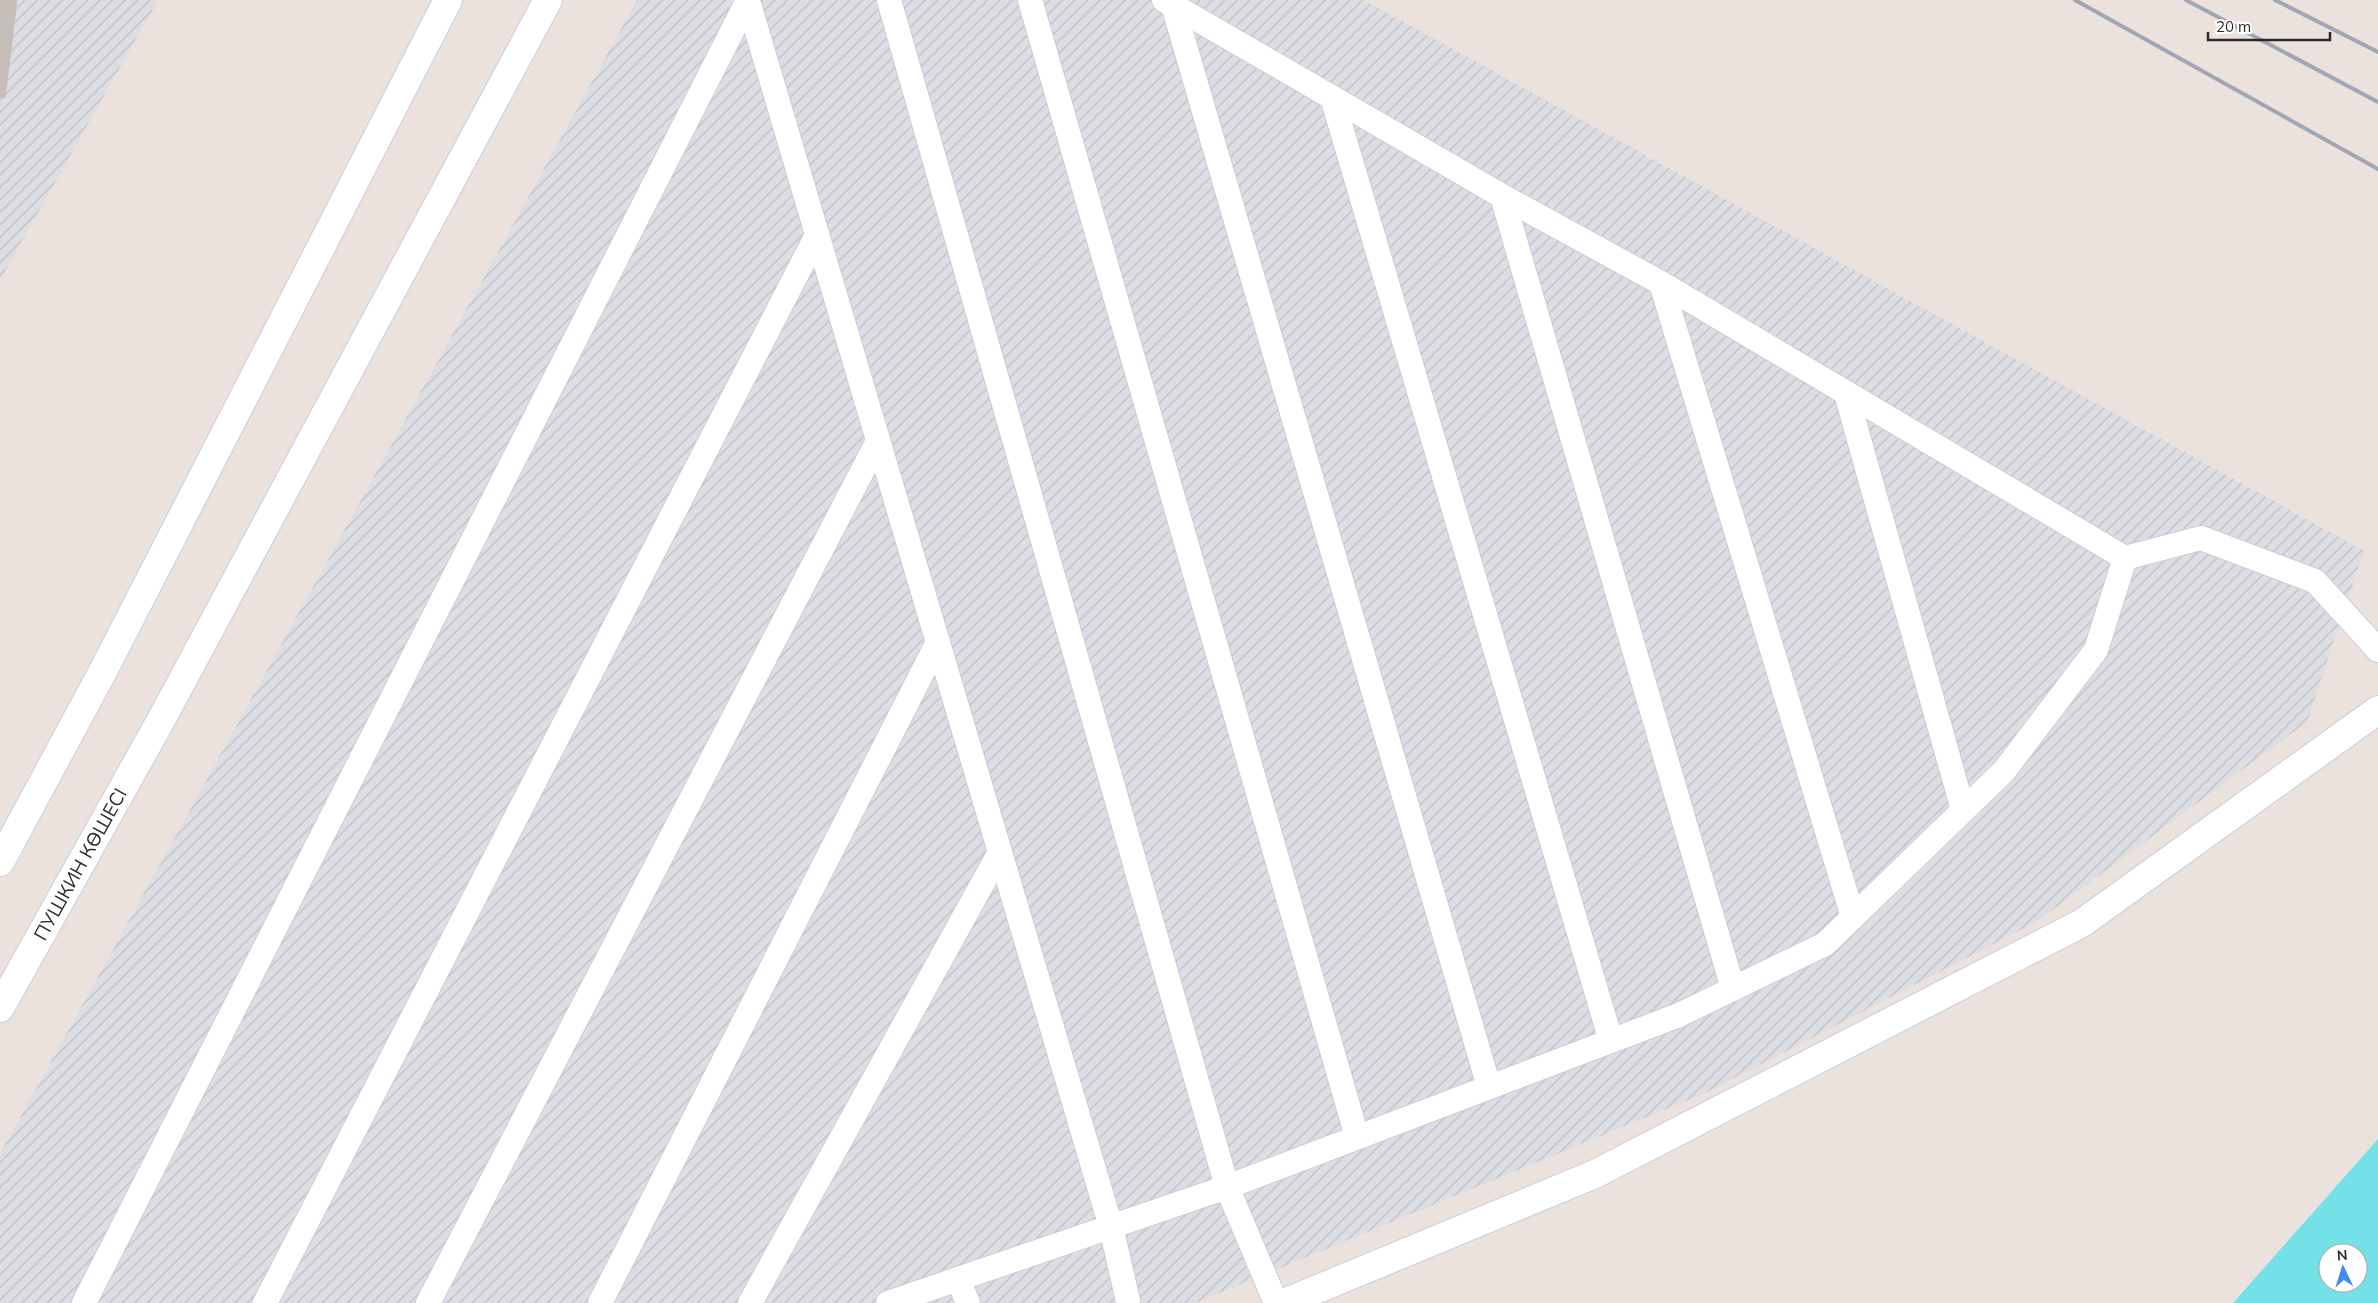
<svg xmlns="http://www.w3.org/2000/svg" width="2378" height="1303" viewBox="0 0 2378 1303" font-family="Mulish,sans-serif">
<defs>
<pattern id="industrial-furrows" width="10" height="10" patternUnits="userSpaceOnUse" patternTransform="scale(1.25)"><rect width="10" height="10" fill="#dddde4"/><path d="M-1 1l2-2M0 10L10 0M9 11l2-2" fill="none" stroke="#bebec4"/></pattern>
</defs>
<rect width="100%" height="100%" fill="#ebe2dd"/>
<g fill="url(#industrial-furrows)">
<path d="M0,0H158L0,280Z"/>
<path d="M637,0H1364L2364,551L2307,722L2036,922L1705,1093L1195,1303H0V1154Z"/>
</g>
<path fill="#74e1e9" fill-rule="evenodd" d="M2378,1139V1303H2233ZM2328,1253H2358V1283H2328Z"/>
<path fill="#c4bdb8" stroke="#c7beb6" d="M0,0H17L5,98L0,97Z"/>
<g fill="none" stroke-linecap="round" stroke-linejoin="round">
<g stroke="#c8ced7" stroke-width="26">
<g id="lane">
<path d="M889,0L1227,1187L1276,1303"/>
<path d="M1030,0L1357,1137"/>
<path d="M1164,0L1502,196L1661,283L2125,558L2201,538L2315,581L2378,650"/>
<path d="M748,1L1111,1227L1128,1301"/>
<path d="M1173,5L1489,1087"/>
<path d="M1332,97L1611,1041"/>
<path d="M1502,196L1733,989"/>
<path d="M1661,283L1853,917"/>
<path d="M1846,393L1963,810"/>
<path d="M958,1279L968,1303"/>
<path d="M84,1303L748,0"/>
<path d="M265,1303L817,235"/>
<path d="M428,1303L878,441"/>
<path d="M600,1303L938,642"/>
<path d="M750,1303L1000,852"/>
<path d="M888,1303L1227,1187L1679,1015L1825,944L2004,771L2096,650L2125,558"/>
</g>
</g>
<g stroke="#c8ced7" stroke-width="30">
<path id="street" d="M1284,1303L1595,1174L2082,923L2378,710"/>
</g>
<g stroke="#c8ced7" stroke-width="30">
<g id="secondary">
<path d="M0,862L102,673L448,0"/>
<path d="M0,1008L161,720L548,0"/>
</g>
</g>
<use href="#lane" stroke="#fff" stroke-width="24"/>
<use href="#street" stroke="#fff" stroke-width="28"/>
<use href="#secondary" stroke="#fff" stroke-width="28"/>
<g stroke="#a0a7b3" stroke-width="4">
<path d="M2075,0L2378,169"/>
<path d="M2186,0L2378,102"/>
<path d="M2275,0L2378,52"/>
</g>
</g>
<g text-anchor="middle" stroke-width="4" stroke-linejoin="round" paint-order="stroke">
<g font-size="19" fill="#2a2a2a" stroke="#fff">
<text transform="translate(80 864) rotate(-61)" y="7">ПУШКИН КӨШЕСІ</text>
</g>
</g>
<g transform="translate(2343 1268) rotate(356)"><circle r="24" fill="#ffffff" stroke="#aaaaaa"/>
<path d="M0-4L9 19L0 12L-9 19Z" fill="#4488f1"/>
<text y="-8" font-size="14" font-weight="bold" text-anchor="middle" fill="#2a2a2a">N</text>
</g>
<path d="M2208 32v8h122v-8" fill="none" stroke="#2a2a2a" stroke-width="2.5"/>
<text x="2216" y="32" font-size="15" fill="#2a2a2a" stroke="#ffffff" stroke-width="4" paint-order="stroke">20 m</text>
</svg>
